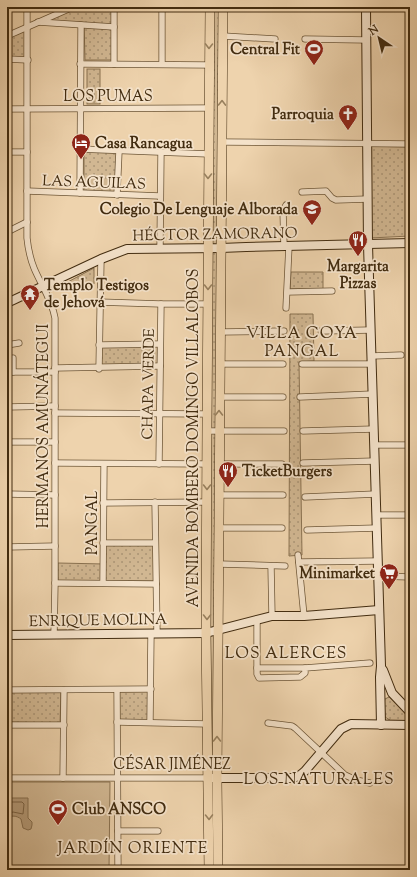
<svg xmlns="http://www.w3.org/2000/svg" width="417" height="877" viewBox="0 0 417 877" font-family="'Sorts Mill Goudy',serif">
<defs>
<pattern id="grass-dots" width="8" height="8" patternUnits="userSpaceOnUse"><rect width="8" height="8" fill="#d1b792"/><path d="M2 2h.1M6 6h.1" fill="none" stroke="#ab9576" stroke-width="1.8" stroke-linecap="round"/></pattern>
</defs>
<rect width="100%" height="100%" fill="#eed3ad"/>
<filter id="stains"><feTurbulence type="fractalNoise" baseFrequency=".005" numOctaves="4"/><feColorMatrix values="0 0 0 0 .2 0 0 0 0 .09 0 0 0 0 .02 0 0 0 .5 -.17"/></filter>
<radialGradient id="worn" r=".72"><stop offset=".6" stop-color="#630" stop-opacity="0"/><stop offset="1" stop-color="#630" stop-opacity=".3"/></radialGradient>
<g fill="url(#grass-dots)" stroke="#8a7251">
<path d="M76,7H112V60H85L84,23L43,21Z"/>
<path d="M213,7H221L216,870H210L207,632Z"/>
<path d="M25,29L26,58H7V37Z"/>
<rect x="87" y="69" width="13" height="35"/>
<path d="M364,146L410,147V236L370,238Z"/>
<path d="M84,151L118,152L116,193L84,192Z"/>
<path d="M94,268V284H64Z"/>
<path d="M291,272H323V289H290Z"/>
<path d="M290,314H313L314,361L299,362L302,555L289,556Z"/>
<path d="M158,346V364L100,365V347Z"/>
<path d="M105,545H154V581H58V563L104,564Z"/>
<path d="M119,691H149V721L119,720Z"/>
<path d="M7,692H61L60,723L7,722Z"/>
<path d="M389,697C396,701 408,711 409,720L393,722L385,717L384,703L385,699Z"/>
</g>
<path fill="#d1b792" stroke="#8a7251" d="M7,782H110L109,870H7Z"/>
<path fill="#b49a78" stroke="#866e4e" d="M7,798H28V818L32,822V825L31,829L28,830L23,828L21,819C17,816 11,814 7,820Z"/>
<g fill="none" stroke-linecap="round" stroke-linejoin="round">
<path stroke="#7b6344" stroke-width="1" d="M7,802H22L24,804L23,814L13,812L7,814"/>
<g stroke="#6d5637" stroke-width="7">
<g id="street">
<path d="M27,7V238C28,248 30,258 34,268C41,285 52,300 55,318V583L54,635"/>
<path d="M38,22L114,27"/>
<path d="M7,36L73,7"/>
<path d="M223,36L275,39"/>
<path d="M305,39L366,40"/>
<path d="M7,59L28,60"/>
<path d="M80,64L209,65"/>
<path d="M114,64V7"/>
<path d="M162,64V7"/>
<path d="M7,109L209,108"/>
<path d="M222,142L410,144"/>
<path d="M80,149L209,154"/>
<path d="M7,152H27"/>
<path d="M27,191L160,196"/>
<path d="M302,192L326,191L332,198L336,200L368,199"/>
<path d="M80,193L81,25"/>
<path d="M117,195L119,151"/>
<path d="M7,232L27,222"/>
<path d="M284,246L283,211L286,205"/>
<path d="M160,248L161,152"/>
<path d="M288,292L332,291"/>
<path d="M99,302L161,304H208"/>
<path d="M286,308L289,246"/>
<path d="M321,331L371,330"/>
<path d="M220,332L284,331"/>
<path d="M7,345L19,343"/>
<path d="M99,345L160,344"/>
<path d="M372,356L401,355"/>
<path d="M13,358V372"/>
<path d="M220,364H283"/>
<path d="M302,364H372"/>
<path d="M55,368L160,366"/>
<path d="M99,369L101,259"/>
<path d="M7,372H55"/>
<path d="M220,397H283"/>
<path d="M300,397L373,394"/>
<path d="M7,407L55,406"/>
<path d="M55,413L207,414"/>
<path d="M207,431H284"/>
<path d="M303,431L374,429"/>
<path d="M7,442H55"/>
<path d="M375,445H410"/>
<path d="M55,463L207,464"/>
<path d="M303,463L375,461"/>
<path d="M159,464L161,304"/>
<path d="M219,464H282"/>
<path d="M7,494L55,495"/>
<path d="M219,495H283"/>
<path d="M305,497L376,494"/>
<path d="M155,502L157,633"/>
<path d="M103,503L207,502"/>
<path d="M377,515H410"/>
<path d="M219,528H282"/>
<path d="M307,530L377,528"/>
<path d="M103,543H155"/>
<path d="M7,547L55,546"/>
<path d="M298,555L304,616"/>
<path d="M299,562L378,561"/>
<path d="M219,564L285,566"/>
<path d="M271,566L272,616"/>
<path d="M379,576L410,577"/>
<path d="M55,583L156,584"/>
<path d="M103,583L104,464"/>
<path d="M257,619V674L259,678L300,677L305,673V668L370,663"/>
<path d="M257,668H305"/>
<path d="M7,690L151,689"/>
<path d="M117,690L118,870"/>
<path d="M117,722L208,724"/>
<path d="M150,722L151,633"/>
<path d="M268,723L292,726L295,728L345,775L356,780L370,783"/>
<path d="M7,725H64"/>
<path d="M7,778H209"/>
<path d="M63,778L64,690"/>
<path d="M118,831H158"/>
</g>
</g>
<g stroke="#422c10" stroke-width="10">
<g id="secondary">
<path d="M366,7L368,245L381,666L380,677L381,725"/>
<path d="M7,303L101,259L127,249L221,248L246,247L410,243"/>
<path d="M7,635L206,633L272,616H304L379,610"/>
<path d="M383,670L392,693L410,712"/>
<path d="M211,778H293L299,776L305,771L341,729L351,724L410,725"/>
</g>
</g>
<g stroke="#422c10" stroke-width="10">
<g id="primary">
<path d="M209,870L206,633L207,424L210,7"/>
<path d="M218,870L217,778L223,7"/>
</g>
</g>
<use href="#street" stroke="#f4e2ca" stroke-width="5.5"/>
<use href="#secondary" stroke="#f4e2ca" stroke-width="8"/>
<use href="#primary" stroke="#eed3ad" stroke-width="9"/>
</g>
<defs><path id="oneway-chevron" d="M-2-3.5L2.5 0L-2 3.5" fill="none" stroke-width="1.6" stroke-linecap="round" stroke-linejoin="round"/></defs>
<g stroke="#98805e">
<use href="#oneway-chevron" transform="translate(209 46) rotate(91)"/>
<use href="#oneway-chevron" transform="translate(222 103) rotate(-89)"/>
<use href="#oneway-chevron" transform="translate(208 176) rotate(90)"/>
<use href="#oneway-chevron" transform="translate(208 287) rotate(90)"/>
<use href="#oneway-chevron" transform="translate(219 413) rotate(-90)"/>
<use href="#oneway-chevron" transform="translate(207 487) rotate(90)"/>
<use href="#oneway-chevron" transform="translate(207 617) rotate(90)"/>
<use href="#oneway-chevron" transform="translate(217 739) rotate(-90)"/>
<use href="#oneway-chevron" transform="translate(209 817) rotate(89)"/>
</g>
<defs>
<g id="stadium-pin" transform="scale(1)"><path d="M0 17L-7.5 6A9.5 9.5 0 1 1 7.5 6Z" fill="#8f2418" stroke="#f4e2ca"/><path d="M0-5a6.5 5 0 1 0 0 10a6.5 5 0 1 0 0-10ZM-3.5-1.8h7v3.6h-7Z" fill="#fff"/></g>
<g id="church-pin" transform="scale(1)"><path d="M0 17L-7.5 6A9.5 9.5 0 1 1 7.5 6Z" fill="#8f2418" stroke="#f4e2ca"/><path d="M-1.2-6h2.4v3.5h3.3v2.4h-3.3V6h-2.4V-.1h-3.3v-2.4h3.3Z" fill="#fff"/></g>
<g id="hotel-pin" transform="scale(1)"><path d="M0 17L-7.5 6A9.5 9.5 0 1 1 7.5 6Z" fill="#8f2418" stroke="#f4e2ca"/><path d="M-6-4.5h1.5V1H6V5H4.5V3h-9V5H-6ZM-4 0a1.8 1.8 0 1 1 3.6 0ZM.5 0V-2.5h3Q6-2.5 6 0Z" fill="#fff"/></g>
<g id="school-pin" transform="scale(1)"><path d="M0 17L-7.5 6A9.5 9.5 0 1 1 7.5 6Z" fill="#8f2418" stroke="#f4e2ca"/><path d="M0-5L7-2L0 1L-7-2ZM-4 1L0 2.5L4 1V4Q0 6-4 4Z" fill="#fff"/></g>
<g id="restaurant-pin" transform="scale(1)"><path d="M0 17L-7.5 6A9.5 9.5 0 1 1 7.5 6Z" fill="#8f2418" stroke="#f4e2ca"/><path d="M-5-6h1v4h1v-4h1v4h1v-4h1v5L-1.5 .5V6h-2V.5L-5-1ZM5-6V6H3V1.5H1.5Q1.5-4 5-6Z" fill="#fff"/></g>
<g id="temple-pin" transform="scale(1)"><path d="M0 17L-7.5 6A9.5 9.5 0 1 1 7.5 6Z" fill="#8f2418" stroke="#f4e2ca"/><path d="M0-6L5-2H3V0L6.5 2.5H4V6H1.5V3h-3V6H-4V2.5H-6.5L-3 0V-2H-5Z" fill="#fff"/></g>
<g id="supermarket-pin" transform="scale(1)"><path d="M0 17L-7.5 6A9.5 9.5 0 1 1 7.5 6Z" fill="#8f2418" stroke="#f4e2ca"/><path d="M-6-5.5h2.5l.6 2H6L4.5 2H-2.5L-4.4-4H-6ZM-1.5 3.2a1.3 1.3 0 1 0 .1 0ZM3 3.2a1.3 1.3 0 1 0 .1 0Z" fill="#fff"/></g>
</defs>
<g fill-rule="evenodd">
<use href="#stadium-pin" x="314" y="49"/>
<use href="#church-pin" x="348" y="114"/>
<use href="#hotel-pin" x="81" y="143"/>
<use href="#school-pin" x="312" y="209"/>
<use href="#restaurant-pin" x="358" y="240"/>
<use href="#temple-pin" x="30" y="294"/>
<use href="#restaurant-pin" x="228" y="471"/>
<use href="#supermarket-pin" x="389" y="573"/>
<use href="#stadium-pin" x="58" y="809"/>
</g>
<g text-anchor="middle" stroke-width="3.5" stroke-linejoin="round" paint-order="stroke">
<g font-size="15" font-weight="bold" fill="#422c10" stroke="#f4e2ca" text-anchor="end">
<text x="300" y="54">Central Fit</text>
<text x="334" y="119">Parroquia</text>
<text x="95" y="148" text-anchor="start">Casa Rancagua</text>
<text x="298" y="214">Colegio De Lenguaje Alborada</text>
<text x="358" y="271" text-anchor="middle">Margarita<tspan x="358" dy="17">Pizzas</tspan></text>
<text x="44" y="290" text-anchor="start">Templo Testigos<tspan x="44" dy="17">de Jehová</tspan></text>
<text x="242" y="476" text-anchor="start">TicketBurgers</text>
<text x="375" y="578">Minimarket</text>
<text x="72" y="814" text-anchor="start">Club ANSCO</text>
</g>
<g font-size="15" fill="#422c10" stroke="#f4e2ca">
<text x="108" y="101">LOS PUMAS</text>
<text transform="translate(94 182) rotate(2)" y="5">LAS AGUILAS</text>
<text transform="translate(215 234) rotate(-1)" y="5">HÉCTOR ZAMORANO</text>
<text transform="translate(148 384) rotate(-89)" y="5">CHAPA VERDE</text>
<text transform="translate(43 426) rotate(-90)" y="5">HERMANOS AMUNÁTEGUI</text>
<text transform="translate(193 438) rotate(-90)" y="5">AVENIDA BOMBERO DOMINGO VILLALOBOS</text>
<text transform="translate(92 523) rotate(-90)" y="5">PANGAL</text>
<text transform="translate(98 620) rotate(-1)" y="5">ENRIQUE MOLINA</text>
<text x="172" y="769">CÉSAR JIMÉNEZ</text>
</g>
<g font-size="16" letter-spacing="1" fill="#422c10" stroke="#f4e2ca">
<text x="302" y="338">VILLA COYA<tspan x="302" dy="18">PANGAL</tspan></text>
<text x="286" y="658">LOS ALERCES</text>
<text x="319" y="784">LOS NATURALES</text>
<text x="133" y="853">JARDÍN ORIENTE</text>
</g>
</g>
<rect width="417" height="877" fill="none" stroke="#eed3ad" stroke-width="24"/>
<rect x="8" y="8" width="401" height="861" fill="none" stroke="#422c10" stroke-width="2"/>
<rect x="12" y="12" width="393" height="853" fill="none" stroke="#422c10"/>
<g transform="translate(379 38) rotate(325)" stroke="#f4e2ca" stroke-width="3" paint-order="stroke">
<path d="M0-3L7 15L0 10L-7 15Z" fill="#422c10"/>
<text y="-6" font-size="11" font-weight="bold" text-anchor="middle" fill="#422c10">N</text>
</g>
<rect width="100%" height="100%" filter="url(#stains)"/>
<rect width="100%" height="100%" fill="url(#worn)"/>
</svg>
